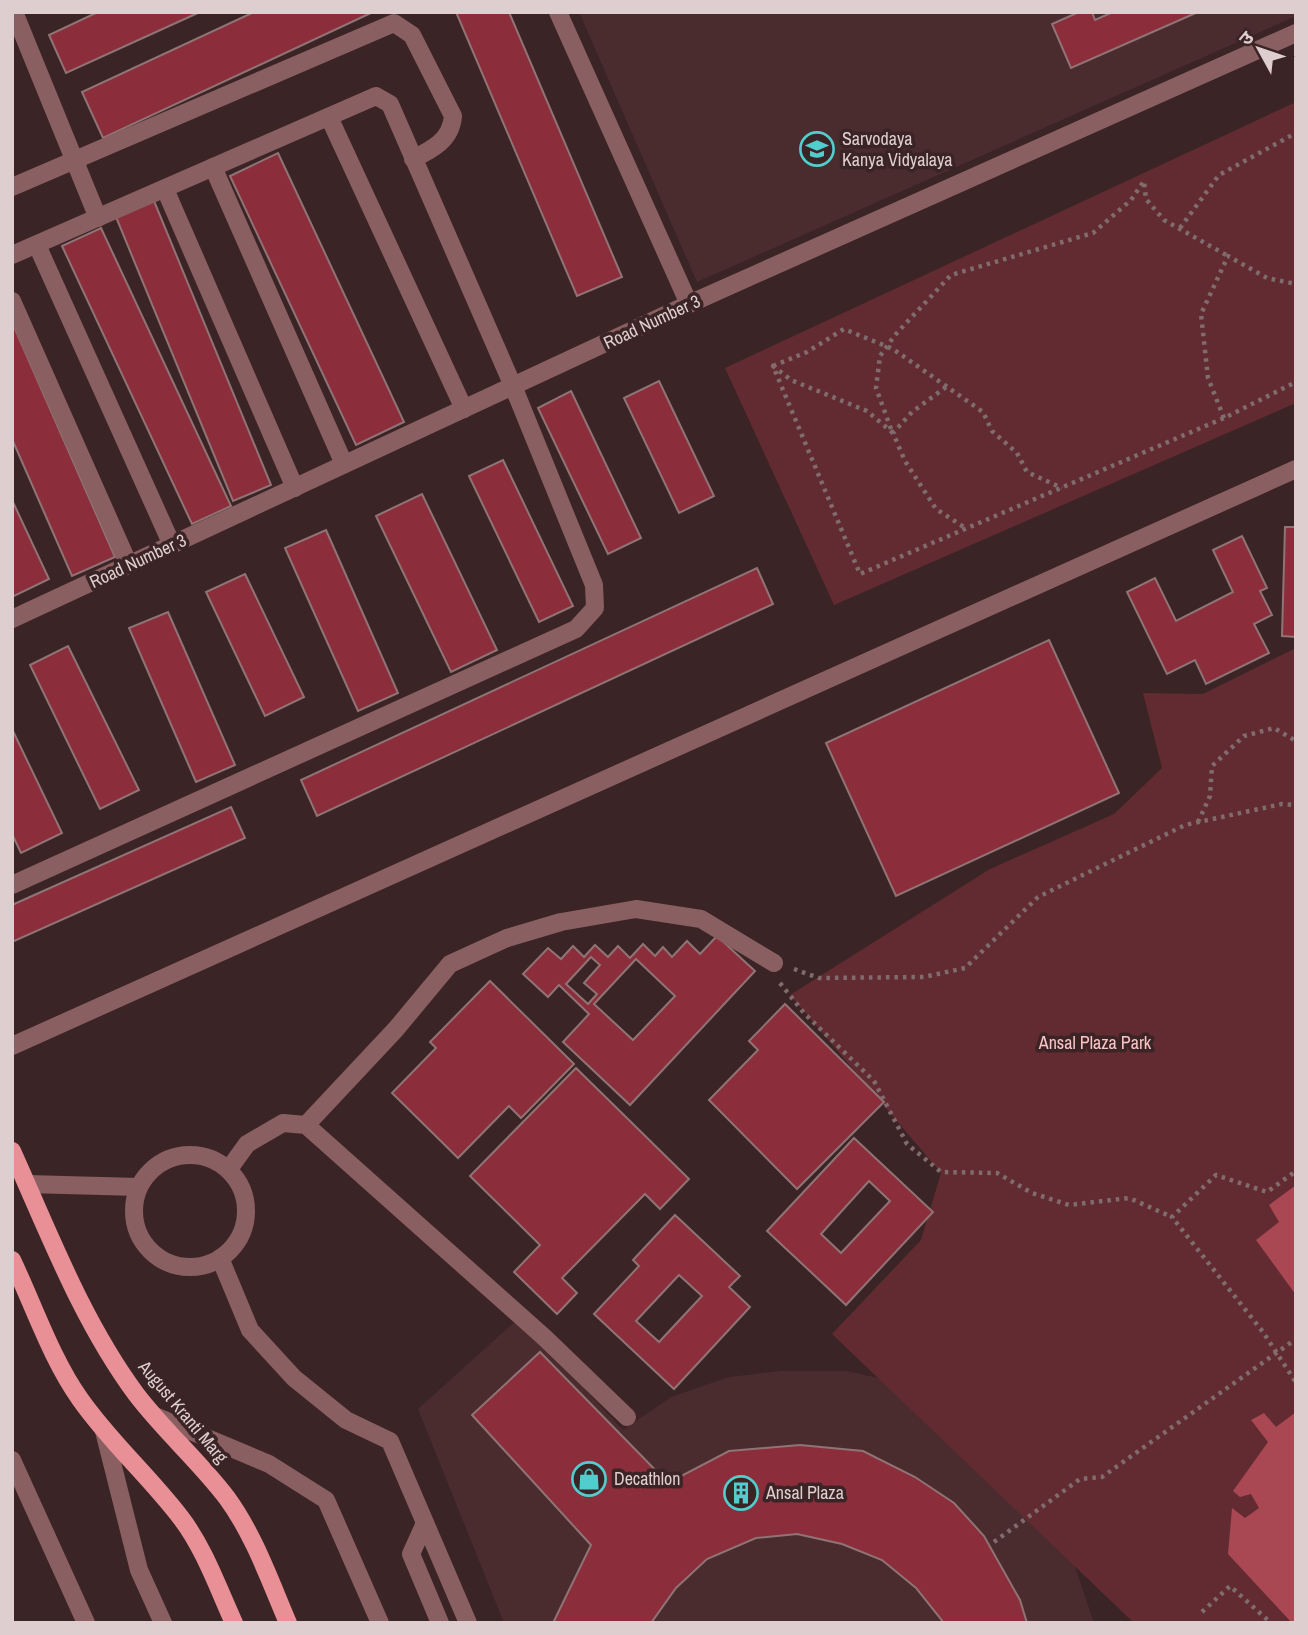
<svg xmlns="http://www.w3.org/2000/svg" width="1308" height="1635" viewBox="0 0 1308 1635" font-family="'Archivo Narrow','Noto Sans Devanagari',sans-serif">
<rect width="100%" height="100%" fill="#3b2425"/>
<g fill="#4a2c2e">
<path d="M579,12H1296V16L697,282Z"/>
<path d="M519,1318L623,1430L671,1397L729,1377L781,1371H846L897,1382L1060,1522L1094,1623H504L418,1409Z"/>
</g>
<g fill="#622b31">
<path d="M1296,102V403L834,605L725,368Z"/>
<path d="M1296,648V1623H1134L832,1334L921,1240L941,1173L790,995L990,869L1114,814L1162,768L1143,693L1203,694Z"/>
</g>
<g fill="#a94853">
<path d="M1296,1185V1295L1256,1240L1279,1222L1269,1205Z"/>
<path d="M1296,1412V1623H1292L1228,1554L1232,1508L1245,1518L1259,1508L1251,1494L1240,1497L1233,1491L1268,1442L1251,1420L1264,1413L1276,1427Z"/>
</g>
<g fill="#8c2d3b" stroke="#907475" stroke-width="2" fill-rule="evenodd">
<path d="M98,12H200L66,73L49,35Z"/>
<path d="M254,12H373L103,138L82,92Z"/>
<path d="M456,12H509L622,277L577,296Z"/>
<path d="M1079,12H1092L1095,20L1113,12H1198L1071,68L1052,24Z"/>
<path d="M278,153L404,422L356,445L230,176Z"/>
<path d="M154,201L271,485L233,501L116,217Z"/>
<path d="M101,228L231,506L192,524L62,246Z"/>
<path d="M12,322L115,557L72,576L12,439Z"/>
<path d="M659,381L714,496L679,513L624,398Z"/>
<path d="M571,391L641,538L608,554L538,408Z"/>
<path d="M503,460L573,606L539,622L469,476Z"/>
<path d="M422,494L497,650L451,672L376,516Z"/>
<path d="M12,500L49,579L12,597Z"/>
<path d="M1285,527H1296V637L1282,636Z"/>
<path d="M326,530L398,693L358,711L285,548Z"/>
<path d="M1242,536L1267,588L1260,591L1272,615L1254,624L1269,653L1206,684L1195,660L1167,674L1127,592L1155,578L1176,621L1233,592L1213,550Z"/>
<path d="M757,568L773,604L317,816L301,780Z"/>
<path d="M245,574L304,697L265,716L206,592Z"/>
<path d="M168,612L235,765L196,782L129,628Z"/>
<path d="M1049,640L1119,793L896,896L826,743Z"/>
<path d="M68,646L139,790L100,809L30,665Z"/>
<path d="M12,729L62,833L21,853L12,834Z"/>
<path d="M231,807L245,838L12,942V905Z"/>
<path d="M717,936L755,971L630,1105L563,1042L589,1014L559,985L548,997L523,974L548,948L561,959L573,946L584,957L595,945L608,957L618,946L630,958L643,944L655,956L663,947L672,957L687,941L700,954ZM591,957L600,965L584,983L597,994L588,1004L566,984ZM636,959L675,996L633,1040L594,1004Z"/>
<path d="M490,981L574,1064L521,1118L509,1106L458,1158L392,1093L436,1048L430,1042Z"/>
<path d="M785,1004L884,1102L797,1189L709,1100L758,1050L749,1041Z"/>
<path d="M576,1068L689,1179L660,1209L645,1194L562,1278L577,1293L557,1314L514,1272L540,1245L470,1176Z"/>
<path d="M854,1138L933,1212L846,1305L767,1231ZM869,1181L890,1201L841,1253L821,1234Z"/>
<path d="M675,1215L740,1276L729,1287L750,1307L674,1389L594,1314L639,1266L633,1260ZM679,1275L702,1296L659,1342L636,1321Z"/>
<path d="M540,1352L668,1483L729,1451L800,1445L863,1451L915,1477L954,1503L984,1536L1020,1600L1027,1623H944L916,1588L882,1560L842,1544L797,1534L756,1538L707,1559L676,1588L651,1623H553L591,1545L472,1415Z"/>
</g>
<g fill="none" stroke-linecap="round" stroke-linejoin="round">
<g stroke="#806c6d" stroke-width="4.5" stroke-dasharray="3.5 5" stroke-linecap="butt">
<path d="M1180,228L1219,175L1296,133"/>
<path d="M773,366L807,352L844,329L893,349L983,412L992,431L1017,453L1027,472L1062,488"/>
<path d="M946,387L912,412L893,433L905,461L936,509L967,529"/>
<path d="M1224,418L1208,378L1201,314L1228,256L1267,278L1296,284"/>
<path d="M891,429L876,388L880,356L895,335L951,275L1093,233L1131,200L1144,181L1146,199L1164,220L1228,256"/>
<path d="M893,433L867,411L791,380L773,366L860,574L1224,418L1296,382"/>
<path d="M1198,822L1210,796L1212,766L1244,736L1274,728L1296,741"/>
<path d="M794,969L819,978L924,977L965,968L1038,897L1185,825L1282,804L1296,805"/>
<path d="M780,983L804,1013L874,1081L907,1144L941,1172L997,1173L1032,1193L1069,1205L1129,1198L1172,1217"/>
<path d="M1295,1381L1263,1332L1172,1217L1216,1175L1267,1192L1296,1171"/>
<path d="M994,1542L1080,1479L1102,1477L1296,1339"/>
<path d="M1202,1612L1230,1586L1271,1623"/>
</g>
<g stroke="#8a5f61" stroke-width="18">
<path d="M14,12L98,218"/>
<path d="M558,12L689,304"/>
<path d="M329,117L464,409"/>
<path d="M213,167L344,464"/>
<path d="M12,187L394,23L412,35L453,116C451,140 433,149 413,159"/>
<path d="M165,189L295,488"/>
<path d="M37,245L172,545"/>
<path d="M12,255L376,96L390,104L513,386L594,585L595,608L576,629L12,885"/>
<path d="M12,301L129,565"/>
<path d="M12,619L689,304L1296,33"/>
<path d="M12,1046L1296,469"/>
<path d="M306,1125L396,1029L450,964L507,938L561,922L636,909L701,919L774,963"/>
<circle cx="190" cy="1211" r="56"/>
<path d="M229,1169L247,1144L283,1123L306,1125L545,1338L627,1417"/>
<path d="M27,1184L139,1187"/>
<path d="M220,1258L250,1330L294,1378L346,1420L390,1441L468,1623"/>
<path d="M155,1416L269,1464L326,1500L380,1623"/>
<path d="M104,1431L139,1570L163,1623"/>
<path d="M12,1460L86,1623"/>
<path d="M425,1523L411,1554L440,1623"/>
</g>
<g stroke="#e99096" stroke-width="18">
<path d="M12,1151C49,1233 82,1321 136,1394C164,1431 199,1461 227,1498C254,1535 270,1581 288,1623"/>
<path d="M12,1260C34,1306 51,1358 80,1399C110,1442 149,1476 181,1518C204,1548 218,1588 234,1623"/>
</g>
</g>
<defs>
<g id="school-ring" transform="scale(1.75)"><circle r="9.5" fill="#3b2425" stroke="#52cdcd" stroke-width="1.5"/><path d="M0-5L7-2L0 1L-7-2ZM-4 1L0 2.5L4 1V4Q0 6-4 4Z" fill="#52cdcd"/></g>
<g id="shop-ring" transform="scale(1.75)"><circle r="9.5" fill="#3b2425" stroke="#52cdcd" stroke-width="1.5"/><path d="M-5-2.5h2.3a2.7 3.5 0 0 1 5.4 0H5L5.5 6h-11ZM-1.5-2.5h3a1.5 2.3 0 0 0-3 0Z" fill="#52cdcd"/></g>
<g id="building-ring" transform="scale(1.75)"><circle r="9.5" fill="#3b2425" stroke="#52cdcd" stroke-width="1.5"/><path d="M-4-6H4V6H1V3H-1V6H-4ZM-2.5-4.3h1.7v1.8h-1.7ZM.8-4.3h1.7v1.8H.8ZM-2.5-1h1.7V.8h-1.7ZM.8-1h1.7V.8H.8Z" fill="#52cdcd"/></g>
</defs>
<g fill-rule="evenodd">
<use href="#school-ring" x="817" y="149"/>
<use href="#shop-ring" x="589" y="1479"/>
<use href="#building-ring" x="741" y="1493"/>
</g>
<g text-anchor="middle" stroke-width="7" stroke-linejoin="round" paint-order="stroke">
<g font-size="18" fill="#dececf" stroke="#3b2425" text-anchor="start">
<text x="842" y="145">Sarvodaya<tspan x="842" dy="21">Kanya Vidyalaya</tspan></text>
<text x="614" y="1485">Decathlon</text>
<text x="766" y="1499">Ansal Plaza</text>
</g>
<g font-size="18" fill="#dececf" stroke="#3b2425">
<text transform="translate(652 322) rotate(-25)" y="6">Road Number 3</text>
<text transform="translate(138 561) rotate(-25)" y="6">Road Number 3</text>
<text transform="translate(183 1412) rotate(50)" y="6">August Kranti Marg</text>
</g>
<g font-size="18" fill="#fac3c5" stroke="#3b2425">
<text x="1095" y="1049">Ansal Plaza Park</text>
</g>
</g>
<rect width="1308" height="1635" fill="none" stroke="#dececf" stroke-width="28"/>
<g transform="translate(1259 49) rotate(310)" stroke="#3b2425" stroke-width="5" paint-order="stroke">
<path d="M0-5L12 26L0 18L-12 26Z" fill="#dececf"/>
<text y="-10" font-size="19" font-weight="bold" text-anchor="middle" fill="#dececf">उ</text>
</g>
</svg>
